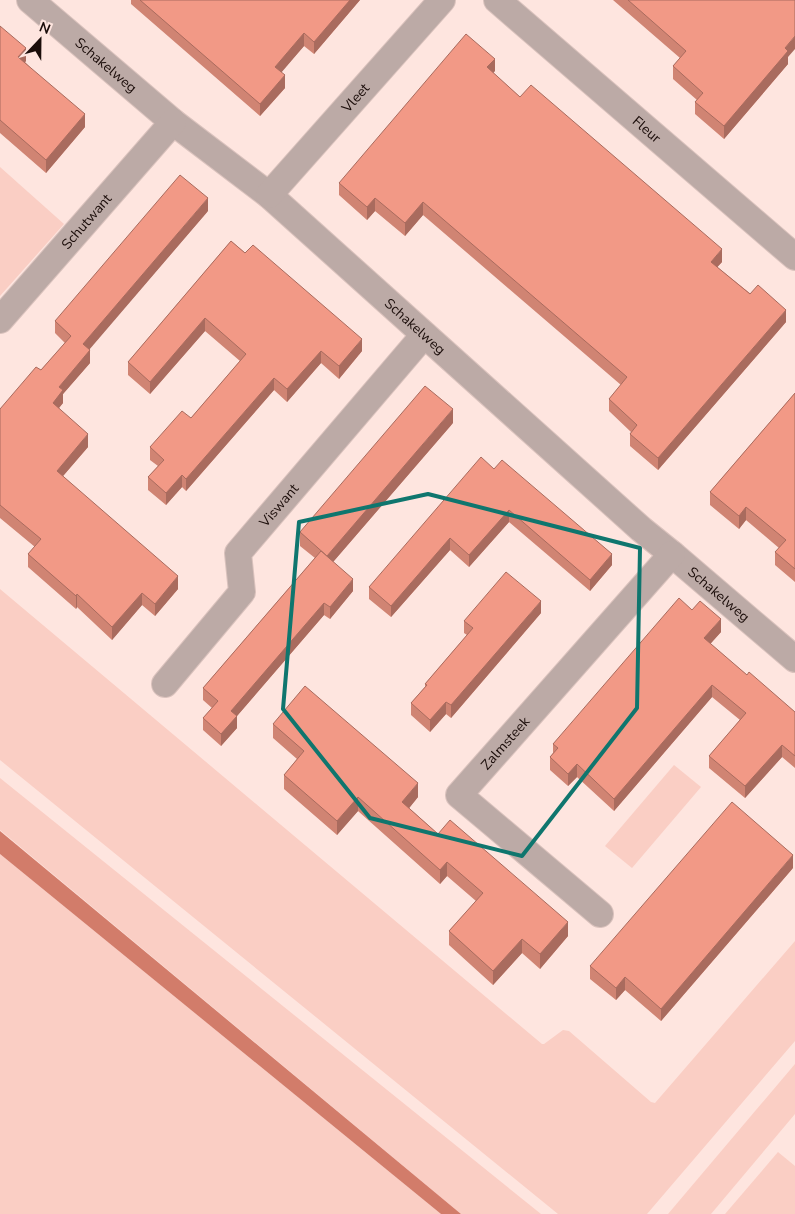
<svg xmlns="http://www.w3.org/2000/svg" width="795" height="1214" viewBox="0 0 795 1214" font-family="'Nunito Sans',sans-serif">
<rect width="100%" height="100%" fill="#fee5df"/>
<g fill="#facec4">
<path d="M0,167L64,224L0,296Z"/>
<path d="M0,589L542,1044H544L563,1030L569,1031L651,1102L655,1103L795,941V1041L647,1214H558L0,760Z"/>
<path d="M674,765L701,787L632,868L605,846Z"/>
<path d="M0,778L541,1214H461L0,830Z"/>
<path d="M0,854L441,1214H0Z"/>
<path d="M795,1064V1114L711,1214H668Z"/>
<path d="M778,1152L795,1166V1214H725Z"/>
</g>
<path fill="#d27c6a" d="M0,831L461,1214H441L0,854Z"/>
<g fill="none" stroke-linecap="round" stroke-linejoin="round">
<g stroke="#dac2bd" stroke-width="28">
<g id="minor">
<path id="s1" d="M30,0L173,122L269,195L641,529L672,554L795,659"/>
<path id="s2" d="M497,0L795,257"/>
<path id="s3" d="M269,195L442,0"/>
<path id="s4" d="M0,320L173,122"/>
<path id="s5" d="M165,684L242,592L238,553L424,335"/>
<path id="s6" d="M600,914L459,795L672,554"/>
</g>
</g>
<use href="#minor" stroke="#bcaaa6" stroke-width="26"/>
</g>
<g fill="#d08473">
<path d="M131,0H360L314,54L304,46L281,72L285,88L260,116L131,4Z"/>
<path d="M613,0H795L788,57V64L724,139L695,114V102L697,100L673,79V66L680,58Z"/>
<path d="M0,26L26,61L25,62L85,127L46,173L0,133Z"/>
<path d="M495,71L493,73L520,97L722,262L717,267L786,322L658,470L630,446V434L631,432L609,411V399L621,385L423,215L405,236L375,211L367,220L339,195V183Z"/>
<path d="M208,211L89,349L90,363L63,394V403L59,408L88,447L63,476L178,589L155,616L142,605L112,640L77,607L76,609L28,567V554L35,547L0,518V409L41,370L65,343L55,333V321Z"/>
<path d="M231,241L362,351L339,379L321,363L287,402L274,390L186,491L182,487L166,505L148,490V477L158,466L150,460V447L191,418L240,361L205,331L150,394L128,375V362Z"/>
<path d="M795,393V582L775,565V552L779,548L746,520L739,529L710,505V492Z"/>
<path d="M453,423L333,562L353,591L330,619L324,615L237,716V728L221,746L203,730V718L212,708L203,700V688L315,558L300,546V532Z"/>
<path d="M494,469L612,565L590,591L509,522L469,567L450,550L391,617L369,599V587Z"/>
<path d="M692,610L721,632L710,644L747,675L795,712V768L782,757L745,798L709,768V756L740,720L712,697L614,811L577,777L568,786L550,770V757L553,753V744Z"/>
<path d="M541,613L451,718L446,714L430,732L411,715V703L425,687V684L467,635L464,633V621Z"/>
<path d="M273,724L418,797L409,808L438,834L568,936L540,969L522,953L493,985L449,945V931L476,901L447,876L440,884L358,811L337,835L284,789V775L297,759L273,738Z"/>
<path d="M793,868L661,1021L625,990L616,1000L590,979V966Z"/>
</g>
<g fill="#a96b5e">
<path d="M350,0H360L314,54V42Z"/>
<path d="M304,33V46L275,80V67Z"/>
<path d="M795,36V49L788,57V64L724,139V126Z"/>
<path d="M26,48V61L18,70V57Z"/>
<path d="M495,59V71L487,80V67Z"/>
<path d="M285,75V88L260,116V104Z"/>
<path d="M85,114V127L46,173V160Z"/>
<path d="M208,198V211L83,357V344Z"/>
<path d="M375,198V211L367,220V207Z"/>
<path d="M423,202V215L405,236V223Z"/>
<path d="M722,249V262L711,274V262Z"/>
<path d="M786,310V322L658,470V458Z"/>
<path d="M205,318V331L150,394V382Z"/>
<path d="M362,339V351L339,379V366Z"/>
<path d="M90,350V363L63,394V403L53,415V403L59,387Z"/>
<path d="M321,351V363L287,402V389Z"/>
<path d="M274,378V390L186,491V479Z"/>
<path d="M453,409V423L327,569V556Z"/>
<path d="M88,434V447L57,483V471Z"/>
<path d="M182,475V487L166,505V493Z"/>
<path d="M746,507V520L739,529V516Z"/>
<path d="M509,510V522L469,567V555Z"/>
<path d="M450,538V550L391,617V606Z"/>
<path d="M612,554V565L590,591V580Z"/>
<path d="M178,576V589L155,616V604Z"/>
<path d="M353,579V591L330,619V607Z"/>
<path d="M142,593V605L112,640V627Z"/>
<path d="M77,594V607L76,609V596Z"/>
<path d="M541,601V613L451,718V705Z"/>
<path d="M324,603V615L237,716V728L221,746V734L231,711Z"/>
<path d="M721,619V632L704,651V638Z"/>
<path d="M712,685V697L614,811V799Z"/>
<path d="M446,702V714L430,732V720Z"/>
<path d="M782,745V757L745,798V786Z"/>
<path d="M577,764V777L568,786V774Z"/>
<path d="M418,783V797L402,817V802Z"/>
<path d="M358,797V811L337,835V821Z"/>
<path d="M793,855V868L661,1021V1009Z"/>
<path d="M447,862V876L440,884V870Z"/>
<path d="M568,922V936L540,969V954Z"/>
<path d="M522,939V953L493,985V971Z"/>
<path d="M625,977V990L616,1000V988Z"/>
</g>
<g fill="#f29986" stroke="#a96b5e">
<path d="M140,0H350L314,42L304,33L275,67L285,75L260,104Z"/>
<path d="M628,0H795V36L785,48L788,51L724,126L695,102L703,93L673,66L686,51Z"/>
<path d="M0,26L26,48L18,57L85,114L46,160L0,120Z"/>
<path d="M466,34L495,59L487,67L520,97L531,85L722,249L711,262L750,294L758,285L786,310L658,458L630,434L637,425L609,399L627,377L423,202L405,223L375,198L367,207L339,183Z"/>
<path d="M180,175L208,198L83,344L90,350L59,387L63,390L53,403L88,434L57,471L178,576L155,604L142,593L112,627L77,594L76,596L28,554L41,539L0,505V409L36,367L41,370L71,336L55,321Z"/>
<path d="M231,241L245,253L253,245L362,339L339,366L321,351L287,389L274,378L186,479L182,475L166,493L148,477L164,460L150,447L182,411L191,418L246,354L205,318L150,382L128,362Z"/>
<path d="M425,386L453,409L327,556L300,532Z"/>
<path d="M795,393V569L775,552L786,540L746,507L739,516L710,492Z"/>
<path d="M481,457L494,469L502,460L612,554L590,580L509,510L469,555L450,538L391,606L369,587Z"/>
<path d="M321,551L353,579L330,607L324,603L231,711L237,716L221,734L203,718L218,701L203,688Z"/>
<path d="M506,572L541,601L451,705L446,702L430,720L411,703L427,685L425,684L473,628L464,621Z"/>
<path d="M679,598L692,610L700,601L721,619L704,638L747,675L749,672L795,712V756L782,745L745,786L709,756L746,713L712,685L614,799L577,764L568,774L550,757L558,748L553,744Z"/>
<path d="M305,686L418,783L402,802L438,834L450,820L568,922L540,954L522,939L493,971L449,931L483,893L447,862L440,870L358,797L337,821L284,775L304,751L273,724Z"/>
<path d="M732,802L793,855L661,1009L625,977L616,988L590,966Z"/>
</g>
<path fill="none" stroke="#0f766e" stroke-width="4" stroke-linejoin="round" d="M428,494L640,548L637,708L522,856L370,818L283,709L299,522Z"/>
<g text-anchor="middle" stroke-width="4" stroke-linejoin="round" paint-order="stroke">
<g font-size="14" fill="#1b0d0a" stroke="#fee5df">
<text dy="5" stroke="none"><textPath href="#s1" startOffset="100">Schakelweg</textPath></text>
<text dy="5" stroke="none"><textPath href="#s3" startOffset="130">Vleet</textPath></text>
<text dy="5" stroke="none"><textPath href="#s2" startOffset="198">Fleur</textPath></text>
<text dy="5" stroke="none"><textPath href="#s4" startOffset="131">Schutwant</textPath></text>
<text dy="5" stroke="none"><textPath href="#s1" startOffset="505">Schakelweg</textPath></text>
<text dy="5" stroke="none"><textPath href="#s5" startOffset="222">Viswant</textPath></text>
<text dy="5" stroke="none"><textPath href="#s1" startOffset="910">Schakelweg</textPath></text>
<text dy="5" stroke="none"><textPath href="#s6" startOffset="254">Zalmsteek</textPath></text>
</g>
</g>
<g transform="translate(40 40) rotate(22)" stroke="#fee5df" stroke-width="4" paint-order="stroke">
<path d="M0-4L9 19L0 12L-9 19Z" fill="#1b0d0a"/>
<text y="-8" font-size="14" font-weight="bold" text-anchor="middle" fill="#1b0d0a">N</text>
</g>
</svg>
